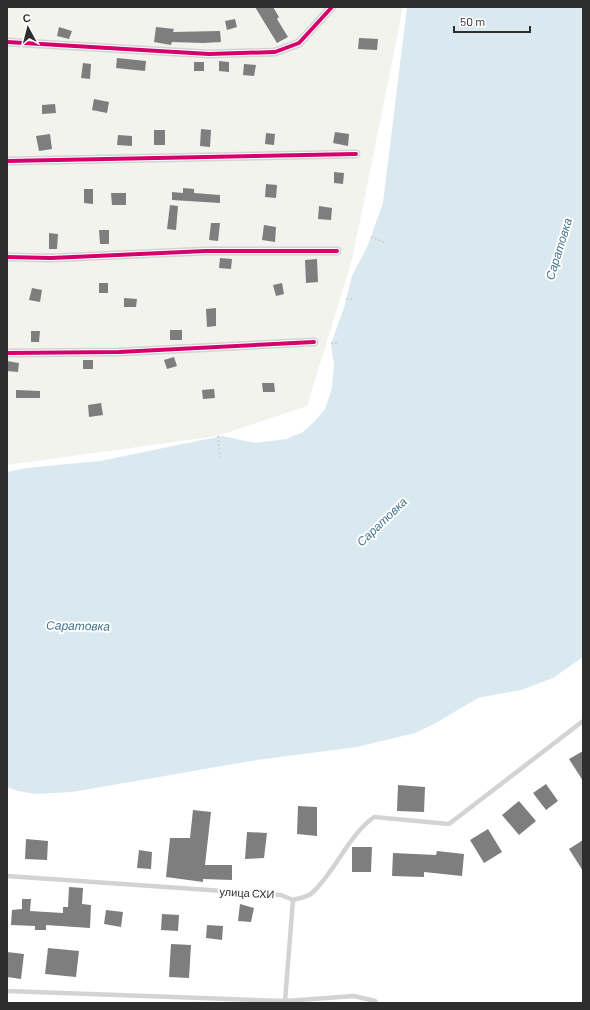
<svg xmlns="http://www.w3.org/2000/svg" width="590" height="1010" viewBox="0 0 590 1010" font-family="Barlow,sans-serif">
<rect width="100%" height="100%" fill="#fff"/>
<path fill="#f1f3ec" d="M7,7H403L352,260L307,406L217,436L7,465Z"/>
<path fill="#dae9f0" d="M407,7H583V657L553,678L521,690L478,698L434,724L415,733L357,747L257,760L72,792L36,794L18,791L7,787V472L26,468L100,461L222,436L255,443L286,439L303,432L315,421L325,409L332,388L334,365L331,344L344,308L352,276L368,245L383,203Z"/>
<g fill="#7e7e7e">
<path d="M255,7H273L279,17L277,19L288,37L277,43Z"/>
<path d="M235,19L237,27L227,30L225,21Z"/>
<path d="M59,27L72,31L69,39L57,36Z"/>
<path d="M156,27L174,29L173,32L220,31L221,42L203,43L172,42L171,45L154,42Z"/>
<path d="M359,38L378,39L377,50L358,49Z"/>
<path d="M117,58L146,61L145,71L116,68Z"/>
<path d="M219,61L229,62V72L219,71Z"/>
<rect x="194" y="62" width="10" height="9"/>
<path d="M83,63L91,64L90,79L81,78Z"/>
<path d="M244,64L256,65L254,76L243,75Z"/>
<path d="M94,99L109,102L107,113L92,110Z"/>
<path d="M55,104L56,113L42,114V105Z"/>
<path d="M201,129L211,130L210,147L200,146Z"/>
<rect x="154" y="130" width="11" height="15"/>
<path d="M335,132L349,134L348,146L333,143Z"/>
<path d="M266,133L275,134L274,145L265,144Z"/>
<path d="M50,134L52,149L39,151L36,136Z"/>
<path d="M118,135L132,136V146L117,145Z"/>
<path d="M334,172L344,173L343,184L334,183Z"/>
<path d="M266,184L277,185L276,198L265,197Z"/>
<path d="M183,188L194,189V193L220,195V203L172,200V192L183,193Z"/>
<path d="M84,189H93V204L84,203Z"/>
<path d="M111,193H126V205H112Z"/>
<path d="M170,205L178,206L176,230L167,229Z"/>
<path d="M319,206L332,208L331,220L318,219Z"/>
<path d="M211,223H220L218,241L209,240Z"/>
<path d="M264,225L276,227L275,242L262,240Z"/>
<path d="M99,230H109V244H100Z"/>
<path d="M49,233L58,234L57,249H49Z"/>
<path d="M220,258L232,259L231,269L219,268Z"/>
<path d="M317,259L318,282L306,283L305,260Z"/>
<rect x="99" y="283" width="9" height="10"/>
<path d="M282,283L284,294L276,296L273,285Z"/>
<path d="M32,288L42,290L40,302L29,300Z"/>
<path d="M124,298L137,299L136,307H124Z"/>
<path d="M216,308V326L207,327L206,309Z"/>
<rect x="170" y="330" width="12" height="10"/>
<path d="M31,331H40L39,342H31Z"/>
<path d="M174,357L177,366L167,369L164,360Z"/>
<rect x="83" y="360" width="10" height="9"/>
<path d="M7,361L19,363L18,372L7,371Z"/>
<path d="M262,383H274L275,392H263Z"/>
<path d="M214,389L215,398L203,399L202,390Z"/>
<path d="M16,390L40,391V398H16Z"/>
<path d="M101,403L103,415L89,417L88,405Z"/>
<path d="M583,751V781L569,759Z"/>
<path d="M546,784L558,801L546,810L533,793Z"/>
<path d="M398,785L425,787L424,812L397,811Z"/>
<path d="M519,801L536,821L519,835L502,815Z"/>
<path d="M298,806L317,807V836L297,834Z"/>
<path d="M193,810L211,812L205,865H232V880L203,879V882L166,877L170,838H190Z"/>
<path d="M488,829L502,852L484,863L470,840Z"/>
<path d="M247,832L267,833L264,858L245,859Z"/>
<path d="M26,839L48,841L47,860L25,859Z"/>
<path d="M583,840V871L569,849Z"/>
<path d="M352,847H372L371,872H352Z"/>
<path d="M139,850L152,852L151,869L137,868Z"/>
<path d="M437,851L464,854L462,876L424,872V877L392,876L393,853L436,855Z"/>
<path d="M69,887L83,888L82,904L91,905L90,928L46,925V930H35V926L11,925L12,910L22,909V899H31L30,911L63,913V907H68Z"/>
<path d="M240,904L254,908L251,922L238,921Z"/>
<path d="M106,910L123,912L121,927L104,924Z"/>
<path d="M162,914L179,915L178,931L161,930Z"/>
<path d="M207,925L223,926L222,940L206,938Z"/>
<path d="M171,944L191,945L189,978L169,977Z"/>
<path d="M48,948L79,951L76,977L45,974Z"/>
<path d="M7,952L24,954L21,979L7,977Z"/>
</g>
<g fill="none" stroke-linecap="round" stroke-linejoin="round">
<g stroke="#d3d3d3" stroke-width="2" stroke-dasharray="2 2" stroke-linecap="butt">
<path d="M371,237L386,243"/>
<path d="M346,299H352"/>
<path d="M331,343H338"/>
<path d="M218,436L220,457"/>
</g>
<g stroke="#d3d3d3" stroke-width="4.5">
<path d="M7,876L281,895L293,900L285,1001L354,996L375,1001L376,1003"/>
<path d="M293,900C299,898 309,897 313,892C336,870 348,836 374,817L449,824L583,721"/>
<path d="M7,991L285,1001"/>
</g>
<g stroke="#d3d3d3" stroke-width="9">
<path d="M7,42L209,54L275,52L299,43L332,7"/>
<path d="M7,161L356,154"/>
<path d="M7,257L51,258L206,251H337"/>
<path d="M7,353L119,352L314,342"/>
</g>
<g stroke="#fff" stroke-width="6">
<g id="cycleway">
<path d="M7,42L209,54L275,52L299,43L332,7"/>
<path d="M7,161L356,154"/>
<path d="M7,257L51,258L206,251H337"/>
<path d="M7,353L119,352L314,342"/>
</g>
</g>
<use href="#cycleway" stroke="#d6006c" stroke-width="4"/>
</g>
<g text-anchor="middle" stroke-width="4" stroke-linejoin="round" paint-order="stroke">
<g font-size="11" fill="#2e2e2e" stroke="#fff">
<text transform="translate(247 893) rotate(3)" y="4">улица СХИ</text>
</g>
<g font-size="12" font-style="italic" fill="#42748a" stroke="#fff">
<text transform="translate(559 249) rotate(-73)" y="4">Саратовка</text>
<text transform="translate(382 522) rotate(-44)" y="4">Саратовка</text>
<text transform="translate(78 626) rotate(1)" y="4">Саратовка</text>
</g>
</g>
<rect width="590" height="1010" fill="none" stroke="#2e2e2e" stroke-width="16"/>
<g transform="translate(28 28) rotate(353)" stroke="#ffffff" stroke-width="3" paint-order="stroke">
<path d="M0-3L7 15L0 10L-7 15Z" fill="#2e2e2e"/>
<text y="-6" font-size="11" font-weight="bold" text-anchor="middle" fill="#2e2e2e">С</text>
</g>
<path d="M454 26v6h76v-6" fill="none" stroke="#2e2e2e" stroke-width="2"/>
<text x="460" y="26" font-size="12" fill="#2e2e2e" stroke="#ffffff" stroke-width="3" paint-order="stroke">50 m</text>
</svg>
